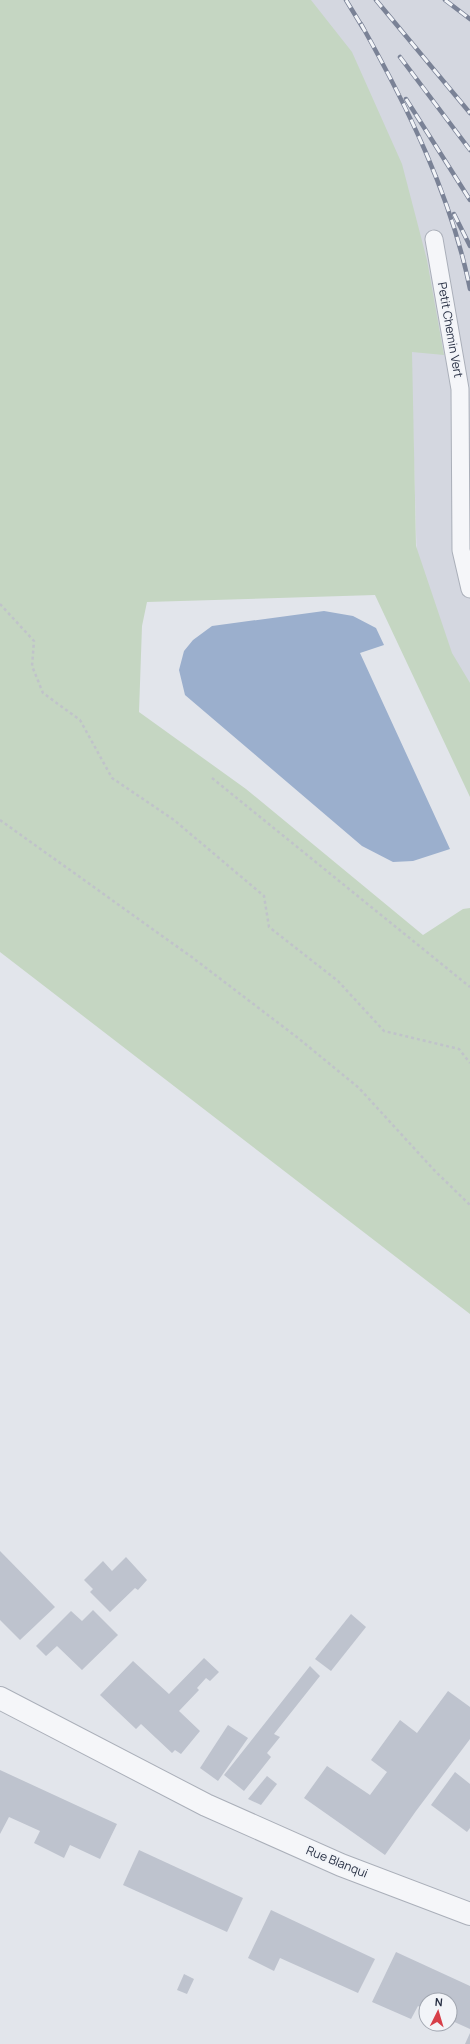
<svg xmlns="http://www.w3.org/2000/svg" width="470" height="2044" viewBox="0 0 470 2044" font-family="Manrope,sans-serif">
<rect width="100%" height="100%" fill="#e2e5eb"/>
<path fill="#d4d7e0" d="M202,0H470V714L418,601L412,389Z"/>
<path fill="#c5d6c2" d="M0,0H311L352,52L402,164L427,260L444,355L412,352L416,546L452,653L470,683V797L375,595L147,602L142,626L139,712L246,789L423,935L463,909L470,908V1314L0,952Z"/>
<path fill="#9bafcd" d="M324,611L353,616L376,628L384,645L360,653L450,849L413,861L393,862L362,846L185,695L179,670L184,651L193,640L212,626Z"/>
<g fill="#bec3ce">
<path d="M0,1551L55,1607L20,1640L0,1620Z"/>
<path d="M126,1557L147,1580L138,1590L135,1588L110,1612L90,1592L93,1589L84,1580L103,1561L112,1571Z"/>
<path d="M93,1610L118,1635L82,1670L57,1646L46,1656L36,1646L71,1611L82,1621Z"/>
<path d="M351,1614L366,1627L331,1671L315,1659Z"/>
<path d="M204,1658L219,1672L210,1681L206,1678L197,1688L199,1690L179,1711L200,1731L181,1754L175,1750L172,1753L141,1724L136,1729L100,1695L133,1661L169,1694Z"/>
<path d="M310,1666L320,1676L274,1734L280,1737L267,1753L271,1757L244,1791L224,1775Z"/>
<path d="M448,1691L470,1707V1739L416,1811L385,1855L304,1798L327,1766L370,1795L387,1772L371,1760L400,1720L417,1733Z"/>
<path d="M228,1725L248,1738L218,1781L200,1768Z"/>
<path d="M0,1770L117,1824L100,1859L70,1845L64,1858L34,1843L40,1831L9,1817L0,1834Z"/>
<path d="M455,1772L470,1784V1828L467,1832L431,1805Z"/>
<path d="M267,1776L277,1784L261,1805L248,1799Z"/>
<path d="M139,1850L243,1898L227,1932L123,1885Z"/>
<path d="M271,1910L375,1959L358,1993L280,1958L274,1971L248,1958Z"/>
<path d="M396,1952L470,1986V2029L450,2020V2000H426V2010L418,2006L411,2019L372,2002Z"/>
<path d="M184,1974L194,1979L187,1994L177,1990Z"/>
<path d="M470,2033V2044H465Z"/>
</g>
<g fill="none" stroke-linecap="round" stroke-linejoin="round">
<g stroke="#aaafb9" stroke-width="19">
<path id="service" d="M434,239L460,389L461,550L470,589"/>
</g>
<g stroke="#aaafb9" stroke-width="24">
<path id="minor" d="M0,1698L206,1805L341,1865L470,1914"/>
</g>
<g stroke="#c0c3ca" stroke-width="2.5" stroke-dasharray="3 3" stroke-linecap="butt">
<path d="M0,604L34,641L32,666L43,693L80,720L112,778L174,820L264,896L269,927L338,981L384,1031L459,1049L470,1063"/>
<path d="M212,778L470,987"/>
<path d="M0,820L193,958L298,1038L359,1088L434,1170L470,1205"/>
</g>
<use href="#service" stroke="#f5f6f9" stroke-width="17"/>
<use href="#minor" stroke="#f5f6f9" stroke-width="22"/>
<g stroke="#7a8296" stroke-width="4.5">
<g id="rail">
<path d="M346,0L363,28"/>
<path d="M376,0L470,113"/>
<path d="M445,0L470,19"/>
<path d="M361,24C407,106 451,195 470,289"/>
<path d="M400,57L470,150"/>
<path d="M406,99L470,200"/>
<path d="M454,214L470,246"/>
</g>
</g>
<use href="#rail" stroke="#f2f4f8" stroke-width="3" stroke-dasharray="9" stroke-linecap="butt"/>
</g>
<g text-anchor="middle" stroke-width="4" stroke-linejoin="round" paint-order="stroke">
<g font-size="12" fill="#283044" stroke="#f2f4f8">
<text transform="translate(450 330) rotate(80)" y="4">Petit Chemin Vert</text>
<text transform="translate(337 1862) rotate(22)" y="4">Rue Blanqui</text>
</g>
</g>
<g transform="translate(438 2012) rotate(5)"><circle r="19" fill="#f2f4f8" stroke="#a1a6b0"/>
<path d="M0-3L7 15L0 10L-7 15Z" fill="#d73f49"/>
<text y="-6" font-size="11" font-weight="bold" text-anchor="middle" fill="#283044">N</text>
</g>
</svg>
